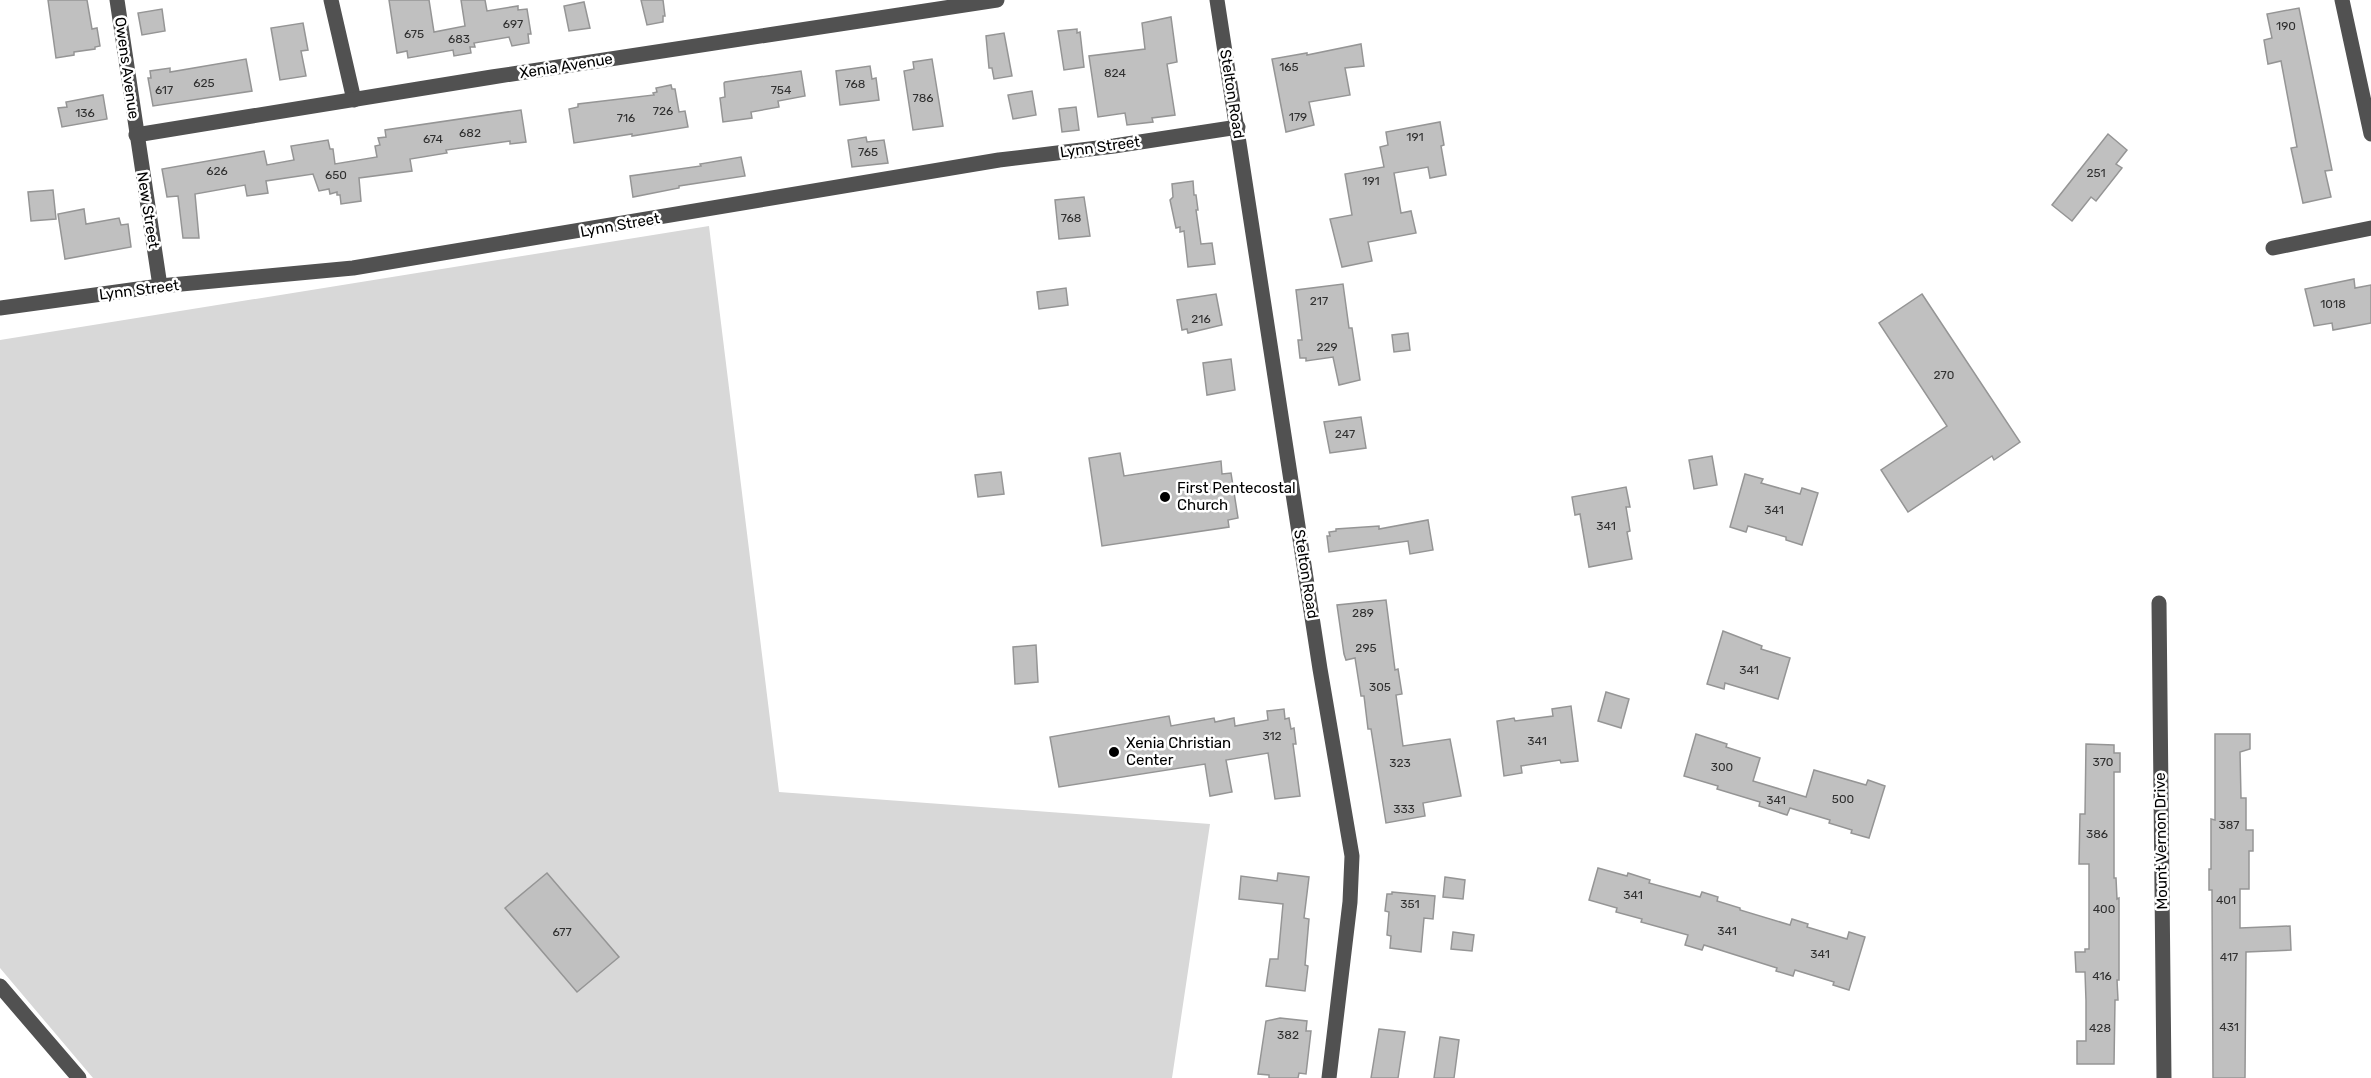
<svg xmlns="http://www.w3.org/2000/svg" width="2371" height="1078" viewBox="0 0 2371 1078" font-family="Rubik,sans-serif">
<rect width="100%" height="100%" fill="#fff"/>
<path fill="#d8d8d8" d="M709,226L779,792L1210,824L1172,1078H93L0,968V340Z"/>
<g fill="#c0c0c0" stroke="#959595" stroke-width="1.5">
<path d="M48,0H87L92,29L97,28L100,46L95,47V49L74,52V55L56,58Z"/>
<path d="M389,0H429L434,32L465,26L461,0H485L487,11L518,6V10L527,9L531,34H528L529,43L512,46L509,37L474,43L475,47H470L471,53L454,56L453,50L408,58L407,51L397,53Z"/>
<path d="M641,0H663L665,16H663V22L647,25Z"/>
<path d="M584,2L590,28L569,31L564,6Z"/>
<path d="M2299,8L2332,170L2325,171L2331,197L2303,203L2291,148L2297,147L2281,61L2268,64L2264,40L2272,38L2267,14Z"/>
<path d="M162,9L165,31L142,35L138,13Z"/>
<path d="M1171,17L1177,62L1167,64L1175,115L1152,118L1153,122L1127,125L1125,113L1098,117L1089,56L1145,49L1142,23Z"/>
<path d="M303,23L308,50L301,51L306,76L280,80L271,28Z"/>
<path d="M1077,29V33L1080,32L1084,67L1064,70L1058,31Z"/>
<path d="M1004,33L1012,76L994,79L992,68H989L986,36Z"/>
<path d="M1361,44L1364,66L1345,68L1350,95L1309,102L1314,125L1286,132L1272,59L1307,53V55Z"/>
<path d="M246,59L252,91L153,106L148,78H151L150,71L170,68V72Z"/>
<path d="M932,59L943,126L913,130L904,71L914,69L913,62Z"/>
<path d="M870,66L872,79L876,78L879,100L840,105L836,71Z"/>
<path d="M801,71L805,96L778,101L779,107L751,112L752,118L723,122L720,98L725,97L724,83L725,82Z"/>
<path d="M671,85L672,89H675L679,112L685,111L688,127L632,136V134L574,143L569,109L578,107V104L654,95L653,93L657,92L656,88Z"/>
<path d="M1032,91L1036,115L1013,119L1008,95Z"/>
<path d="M103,95L107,119L62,127L58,108L67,107L66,102Z"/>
<path d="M1076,107L1079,130L1062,132L1059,109Z"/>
<path d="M521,110L526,142L510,144V141L446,150L447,153L410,159L412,171L359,178L361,201L341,204L340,195H337V192L330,194L329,189L319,191L313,174L266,181L268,193L247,196L245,185L195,194L199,238H183L178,196L167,197L162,169L264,151L267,165L294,160L291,146L328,140L330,149H333L335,164L377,157L375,146L380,145L378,138L386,137L385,130Z"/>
<path d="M1440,122L1444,145L1441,146L1446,175L1430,178L1428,167L1394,173L1401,213L1411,211L1416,233L1368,242L1372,261L1342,267L1330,219L1352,215L1345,174L1384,167L1380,147L1388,145L1386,132Z"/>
<path d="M2108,134L2127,150L2116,164L2122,168L2096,201L2091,197L2072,221L2052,205Z"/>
<path d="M866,137L867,142L884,140L888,163L852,167L848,140Z"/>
<path d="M741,157L745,176L679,186V188L633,197L630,176L701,166L700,164Z"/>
<path d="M1193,181L1194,195H1196L1198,210H1196L1201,244L1212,243L1215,264L1188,267L1184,231L1180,232V227L1176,228L1170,200L1173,197L1172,184Z"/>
<path d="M53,190L56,219L31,221L28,192Z"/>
<path d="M1084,197L1090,236L1059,239L1055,200Z"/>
<path d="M84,209L86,224L119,218L121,225L128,224L131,247L65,259L58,214Z"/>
<path d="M2354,279L2355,288L2371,285V323L2333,330L2332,323L2314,326L2305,289Z"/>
<path d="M1343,284L1349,328H1352L1360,380L1339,385L1333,357L1306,361V358H1300L1298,340H1302L1296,290Z"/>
<path d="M1066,288L1068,305L1039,309L1037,292Z"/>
<path d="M1216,294L1222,325L1188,333L1187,329L1182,330L1177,300Z"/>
<path d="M1922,294L2020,442L1994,460L1992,456L1908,512L1881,470L1947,426L1879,323Z"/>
<path d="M1408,333L1410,350L1394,352L1392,335Z"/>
<path d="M1231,359L1235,390L1207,395L1203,363Z"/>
<path d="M1361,417L1366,448L1330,453L1324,422Z"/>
<path d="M1120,453L1124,476L1221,461L1222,474L1231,473L1238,518L1228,520L1229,527L1102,546L1089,458Z"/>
<path d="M1712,456L1717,485L1694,489L1689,460Z"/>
<path d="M1001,472L1004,494L978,497L975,475Z"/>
<path d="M1745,474L1763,479L1761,483L1800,494L1802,488L1818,493L1802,545L1786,540V537L1748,526L1746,532L1730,527Z"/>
<path d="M1626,487L1630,507H1626L1630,531L1627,532L1632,559L1589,567L1580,514L1575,515L1572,497Z"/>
<path d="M1428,520L1433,550L1410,554L1408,541L1329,552L1327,536H1330L1329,532L1336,531V529L1379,526V529Z"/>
<path d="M1386,600L1395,670L1398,669L1402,694L1396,695L1403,746L1450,739L1461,796L1423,803L1425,816L1386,823L1371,729H1368L1364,696H1361L1355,658L1346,660L1344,654L1337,605Z"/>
<path d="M1723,631L1762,646L1761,649L1790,658L1778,699L1725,683L1724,689L1707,684Z"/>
<path d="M1036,645L1038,682L1015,684L1013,647Z"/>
<path d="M1606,692L1629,699L1621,728L1598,721Z"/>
<path d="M1571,706L1578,761L1561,763L1560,760L1521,766L1522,773L1504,776L1497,721L1514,718L1515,721L1553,716L1552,709Z"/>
<path d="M1284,709L1285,719L1289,718L1291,729L1294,728L1296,744H1293L1300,796L1275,799L1268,753L1226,760L1232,792L1210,796L1205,764L1059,787L1050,737L1169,716L1171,726L1214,718L1215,722L1234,718L1235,726L1268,720L1267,711Z"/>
<path d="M1696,734L1727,744L1726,747L1760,758L1753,781L1806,797L1814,770L1866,785L1868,780L1885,786L1869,838L1851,833L1852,830L1829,823L1830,820L1790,808L1787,815L1759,806L1760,802L1717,789L1718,786L1684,776Z"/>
<path d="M2215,734H2250V749L2240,752L2241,798H2246V830H2253V851H2249V889H2240V928L2290,926L2291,950L2246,952L2245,1078H2213L2212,890H2209V869H2211V819L2215,820Z"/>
<path d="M2086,744L2114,745V753H2120V772H2114V878H2116L2117,899L2119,898V980H2117L2118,1000H2115L2114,1064H2077V1041H2086V1001L2085,972H2076L2075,952H2085V949H2089V864H2079L2080,814H2085Z"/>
<path d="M1598,868L1627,876L1628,873L1650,880L1649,883L1700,897L1702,892L1718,897L1717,901L1740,908V910L1790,925L1792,919L1808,924L1807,927L1847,939L1849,932L1865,937L1849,990L1833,985L1834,982L1795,970L1793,976L1776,971L1777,968L1704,945L1702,950L1685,945L1688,935L1641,922L1642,919L1616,912L1617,908L1589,900Z"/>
<path d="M547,873L619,957L577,992L505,908Z"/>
<path d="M1278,873L1309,877L1304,918L1309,919L1305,965L1308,966L1305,991L1266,986L1270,959H1278L1283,904L1239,899L1241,876L1277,881Z"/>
<path d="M1445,877L1465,880L1463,899L1443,897Z"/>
<path d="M1392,892L1435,896L1433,919L1424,918L1421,952L1390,948L1391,936L1387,935L1389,912L1385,911L1387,894H1392Z"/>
<path d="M1453,932L1474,935L1472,951L1451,949Z"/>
<path d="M1280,1018L1307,1021L1306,1031H1311L1306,1074L1299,1073L1298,1078H1269V1075L1258,1074L1266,1021Z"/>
<path d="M1379,1029L1405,1032L1398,1078H1371Z"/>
<path d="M1440,1037L1459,1040L1454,1078H1434Z"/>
</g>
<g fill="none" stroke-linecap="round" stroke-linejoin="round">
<g stroke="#515151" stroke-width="15">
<path d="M117,0L160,286"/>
<path d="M331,0L354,100"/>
<path d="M1217,0L1320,669L1352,856L1350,902L1329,1078"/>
<path d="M2342,0L2371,134"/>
<path d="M136,135L492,77L997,0"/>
<path d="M2273,248L2371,228"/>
<path d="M0,308L160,286L353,268L999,160L1114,146L1238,127"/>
<path d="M2159,603L2164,1078"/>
<path d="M0,986L79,1078"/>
</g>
</g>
<g fill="#000" stroke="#fff" stroke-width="2">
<circle cx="1165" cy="497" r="6"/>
<circle cx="1114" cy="752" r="6"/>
</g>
<g text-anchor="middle" stroke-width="5" stroke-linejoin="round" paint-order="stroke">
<g font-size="12" fill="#303030">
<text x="513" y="28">697</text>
<text x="2286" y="30">190</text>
<text x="414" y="38">675</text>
<text x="459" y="43">683</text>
<text x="1289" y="71">165</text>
<text x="1115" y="77">824</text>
<text x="204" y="87">625</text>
<text x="855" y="88">768</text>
<text x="164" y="94">617</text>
<text x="781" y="94">754</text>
<text x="923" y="102">786</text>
<text x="663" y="115">726</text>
<text x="85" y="117">136</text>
<text x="1298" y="121">179</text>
<text x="626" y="122">716</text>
<text x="470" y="137">682</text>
<text x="1415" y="141">191</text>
<text x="433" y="143">674</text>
<text x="868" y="156">765</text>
<text x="217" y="175">626</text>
<text x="2096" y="177">251</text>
<text x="336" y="179">650</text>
<text x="1371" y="185">191</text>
<text x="1071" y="222">768</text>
<text x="1319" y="305">217</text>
<text x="2333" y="308">1018</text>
<text x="1201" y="323">216</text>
<text x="1327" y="351">229</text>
<text x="1944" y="379">270</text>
<text x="1345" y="438">247</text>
<text x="1774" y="514">341</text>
<text x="1606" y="530">341</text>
<text x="1363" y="617">289</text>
<text x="1366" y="652">295</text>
<text x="1749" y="674">341</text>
<text x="1380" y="691">305</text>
<text x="1272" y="740">312</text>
<text x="1537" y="745">341</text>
<text x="2103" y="766">370</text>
<text x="1400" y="767">323</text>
<text x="1722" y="771">300</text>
<text x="1843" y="803">500</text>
<text x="1776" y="804">341</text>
<text x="1404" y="813">333</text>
<text x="2229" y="829">387</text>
<text x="2097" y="838">386</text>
<text x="1633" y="899">341</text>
<text x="2226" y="904">401</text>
<text x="1410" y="908">351</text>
<text x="2104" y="913">400</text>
<text x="1727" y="935">341</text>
<text x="562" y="936">677</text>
<text x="1820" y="958">341</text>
<text x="2229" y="961">417</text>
<text x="2102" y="980">416</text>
<text x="2229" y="1031">431</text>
<text x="2100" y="1032">428</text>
<text x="1288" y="1039">382</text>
</g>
<g font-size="15" fill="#000" stroke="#fff">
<text transform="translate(566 66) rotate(-9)" y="5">Xenia Avenue</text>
<text transform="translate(127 68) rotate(82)" y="5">Owens Avenue</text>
<text transform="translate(1232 94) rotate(81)" y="5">Stelton Road</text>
<text transform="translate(1100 147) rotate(-8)" y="5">Lynn Street</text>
<text transform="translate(148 210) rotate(81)" y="5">New Street</text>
<text transform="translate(620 225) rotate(-10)" y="5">Lynn Street</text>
<text transform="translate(139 290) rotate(-7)" y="5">Lynn Street</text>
<text transform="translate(1306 574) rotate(81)" y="5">Stelton Road</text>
<text transform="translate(2161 841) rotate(-91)" y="5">Mount Vernon Drive</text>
</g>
<g font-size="15" fill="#000" stroke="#fff" text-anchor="start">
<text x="1177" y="493">First Pentecostal<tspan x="1177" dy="17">Church</tspan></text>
<text x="1126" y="748">Xenia Christian<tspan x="1126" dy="17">Center</tspan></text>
</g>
</g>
</svg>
